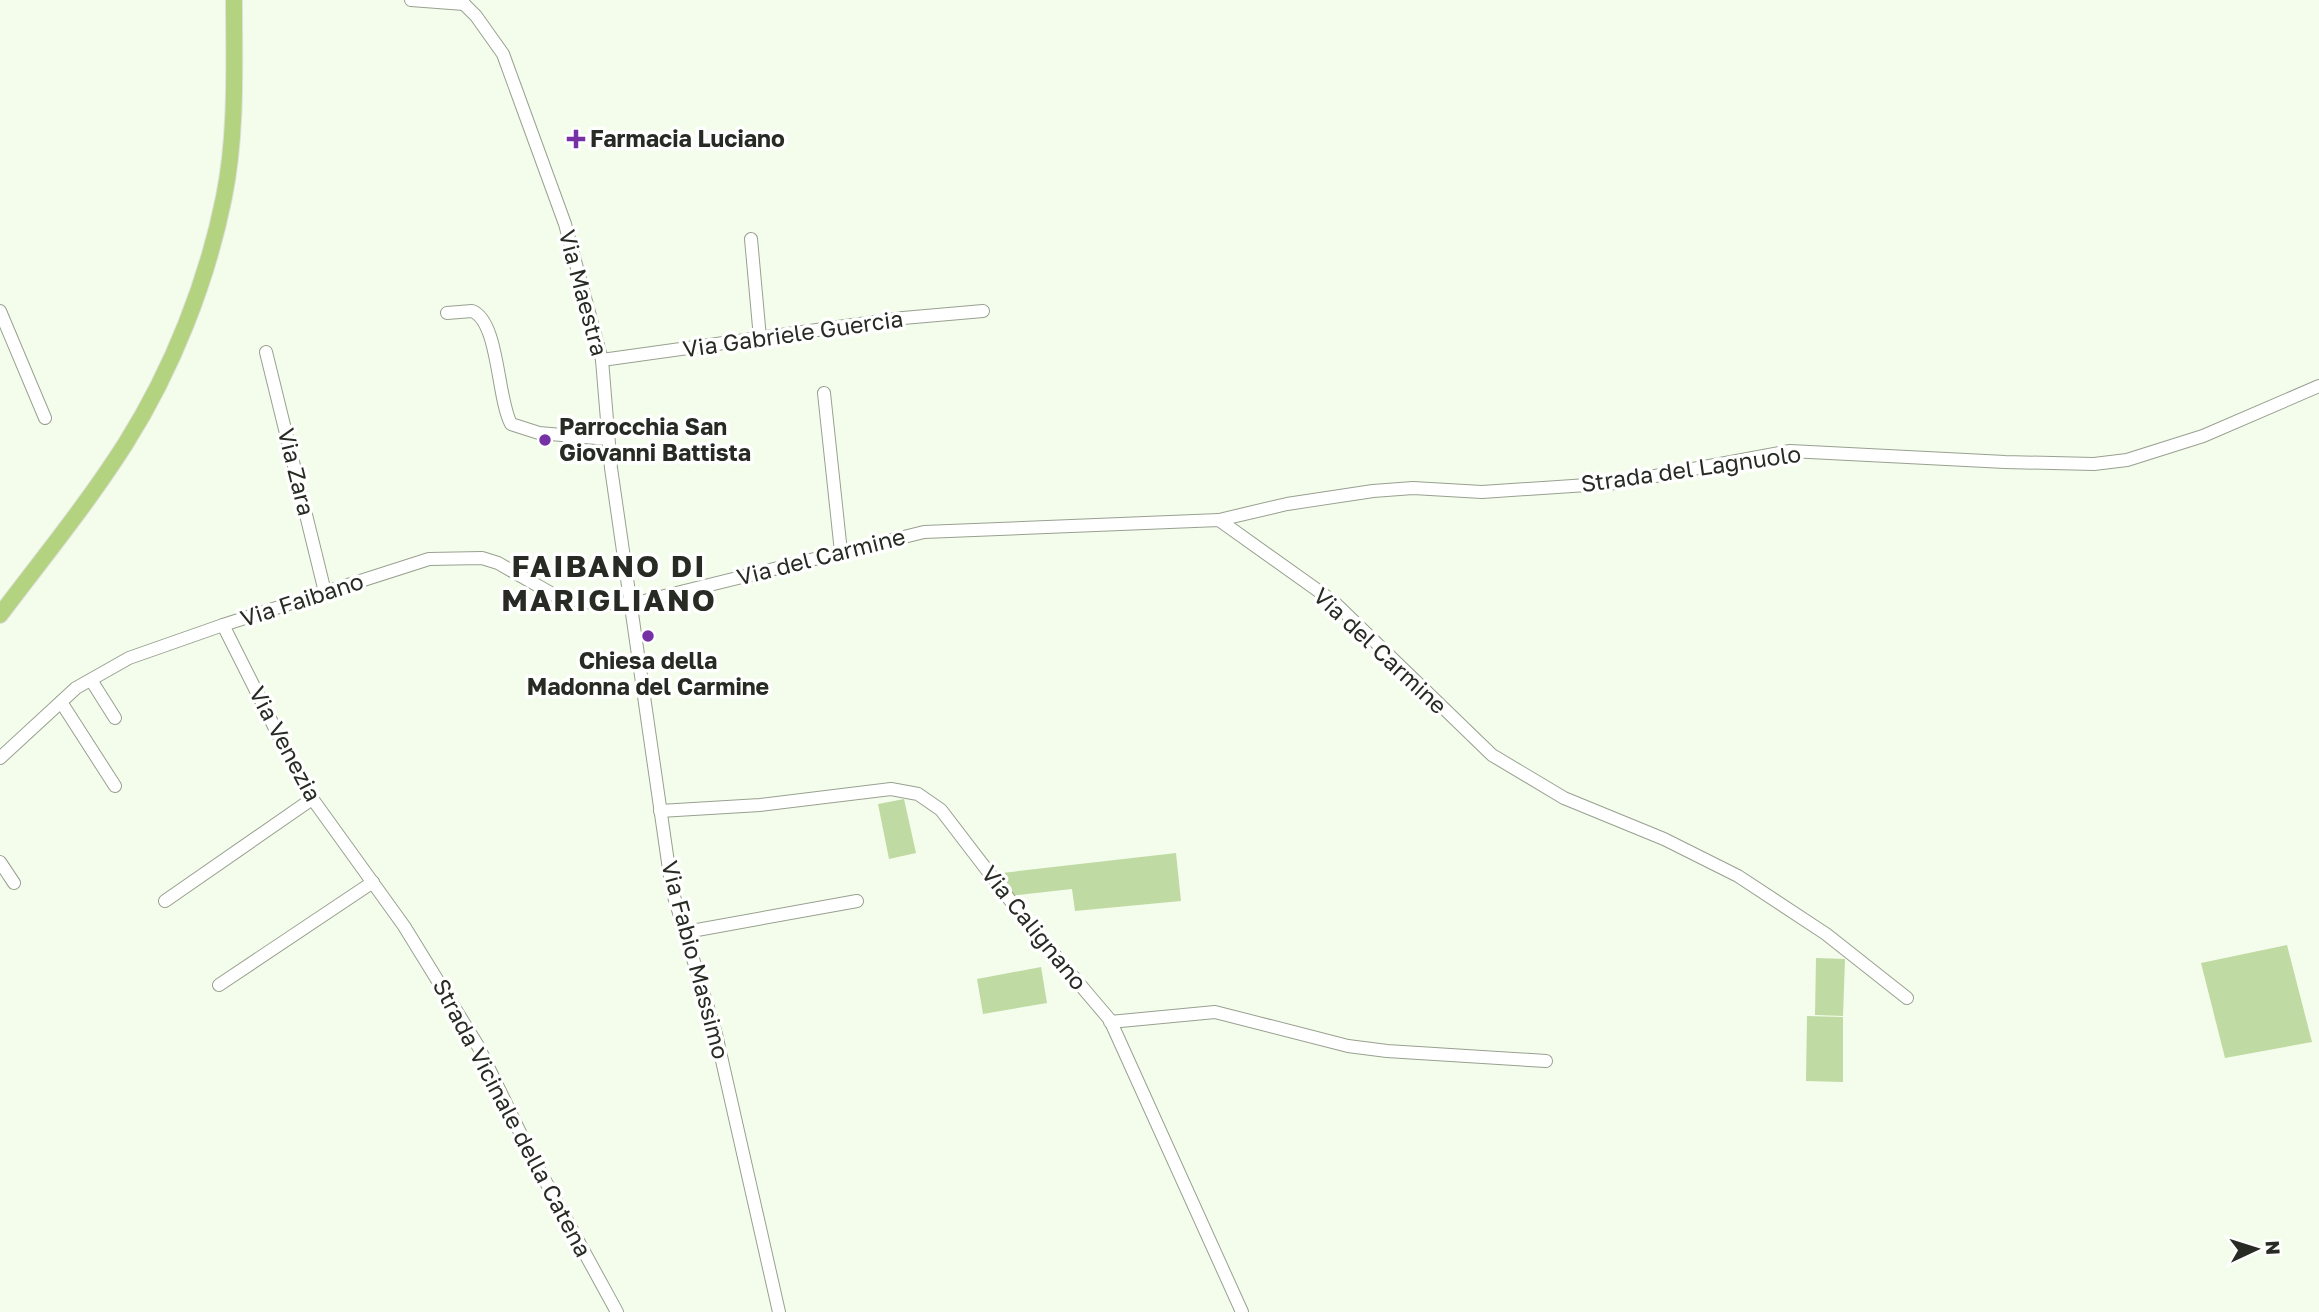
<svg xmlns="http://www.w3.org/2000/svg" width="2319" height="1312" viewBox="0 0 2319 1312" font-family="'Golos Text',sans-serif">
<rect width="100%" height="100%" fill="#f4fdeb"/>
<g fill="#c0daa3">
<path d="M904,799L916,853L889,859L878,804Z"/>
<path d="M1176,853L1181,901L1075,911L1072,889L1010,896L993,874Z"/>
<path d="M2287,945L2312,1042L2225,1058L2201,963Z"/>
<path d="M1816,958L1845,959L1843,1016L1815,1015Z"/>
<path d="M1041,967L1047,1003L983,1014L977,979Z"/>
<path d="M1807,1016L1843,1017V1082L1806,1081Z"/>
</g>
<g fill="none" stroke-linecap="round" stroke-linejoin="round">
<g stroke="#98a090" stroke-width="14">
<g id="minor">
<path d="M411,0L464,4"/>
<path d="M464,4L476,16L503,54L565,224L602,360L611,468L672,890L716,1034L779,1312"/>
<path d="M751,239L760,338"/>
<path d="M0,311L45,418"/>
<path d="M447,313L472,311C499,321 497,398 511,424L539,433L608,439"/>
<path d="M266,352L325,592"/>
<path d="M602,360L903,318L983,311"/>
<path d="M824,393L841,552"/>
<path d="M1219,520L1287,504L1373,491L1413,488L1482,492L1617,483L1790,451L2005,462L2094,464L2127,460L2203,436L2319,386"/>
<path d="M223,625L306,790L404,926L478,1046L530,1153L617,1312"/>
<path d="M91,680L115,718"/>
<path d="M61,702L115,786"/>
<path d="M0,758L76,688L129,658L223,625L429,559L482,558L498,563L556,596L583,602L632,604L924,532L1219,520L1334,602L1492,755L1564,798L1664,839L1738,876L1826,934L1907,998"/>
<path d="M660,811L760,805L891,789L918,794L941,810L1026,921L1110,1020L1242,1312"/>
<path d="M0,862L14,883"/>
<path d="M165,901L312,799"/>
<path d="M686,932L857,901"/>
<path d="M219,985L373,882"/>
<path d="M1110,1022L1215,1012L1348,1046L1387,1051L1546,1061"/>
</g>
</g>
<g stroke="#e1e1e0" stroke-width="18">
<path id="major" d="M0,615C43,558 88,503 126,443C172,370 207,282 224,197C237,133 234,65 234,0"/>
</g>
<use href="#minor" stroke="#fff" stroke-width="12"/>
<use href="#major" stroke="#b4d380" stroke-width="16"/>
</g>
<g fill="#7631a5" stroke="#fff" stroke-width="2.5">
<path d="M572.5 128.5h7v7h7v7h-7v7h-7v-7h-7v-7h7z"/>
<circle cx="545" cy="440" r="7"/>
<circle cx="648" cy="636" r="7"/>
</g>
<g text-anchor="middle" stroke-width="7" stroke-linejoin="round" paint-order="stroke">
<g font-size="23" font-weight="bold" fill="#282b24" stroke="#fff" text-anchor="start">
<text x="590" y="147">Farmacia Luciano</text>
<text x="559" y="435">Parrocchia San<tspan x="559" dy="26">Giovanni Battista</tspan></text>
<text x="648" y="669" text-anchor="middle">Chiesa della<tspan x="648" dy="26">Madonna del Carmine</tspan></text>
</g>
<g font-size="23" fill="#282b24" stroke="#fff">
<text transform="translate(583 293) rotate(75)" y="8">Via Maestra</text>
<text transform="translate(793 334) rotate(-8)" y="8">Via Gabriele Guercia</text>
<text transform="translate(1691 469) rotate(-8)" y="8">Strada del Lagnuolo</text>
<text transform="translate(296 472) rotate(76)" y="8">Via Zara</text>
<text transform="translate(821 557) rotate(-14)" y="8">Via del Carmine</text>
<text transform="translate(302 600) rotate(-18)" y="8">Via Faibano</text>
<text transform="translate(1380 651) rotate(43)" y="8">Via del Carmine</text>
<text transform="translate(285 744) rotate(62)" y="8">Via Venezia</text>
<text transform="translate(1034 928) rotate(51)" y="8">Via Calignano</text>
<text transform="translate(695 960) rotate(75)" y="8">Via Fabio Massimo</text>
<text transform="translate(512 1118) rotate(62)" y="8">Strada Vicinale della Catena</text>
</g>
<g font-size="30" font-weight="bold" letter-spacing="2" fill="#282b24" stroke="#fff">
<text x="609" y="577">FAIBANO DI<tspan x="609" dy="34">MARIGLIANO</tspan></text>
</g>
</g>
<g transform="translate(2256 1249) rotate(86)" stroke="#ffffff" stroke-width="5" paint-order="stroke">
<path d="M0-5L12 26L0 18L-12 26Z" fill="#282b24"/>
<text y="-10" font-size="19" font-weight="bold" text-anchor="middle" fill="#282b24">N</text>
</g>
</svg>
